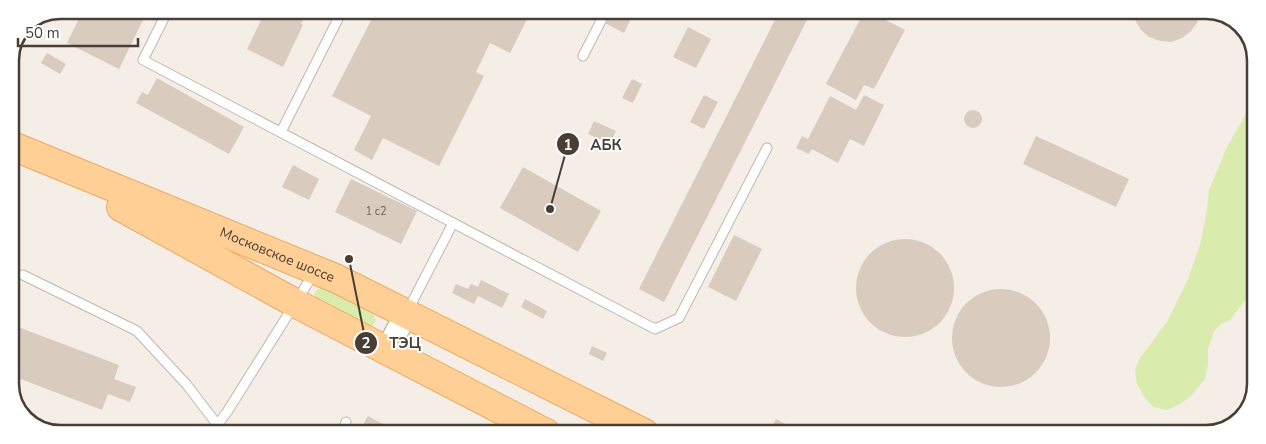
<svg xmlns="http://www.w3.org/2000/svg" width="1266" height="444" viewBox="0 0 1266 444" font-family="'Nunito Sans',sans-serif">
<rect width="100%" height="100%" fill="#f4eee7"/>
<g fill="#daebae">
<path d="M1256,97C1256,106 1257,115 1255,123C1252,136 1243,151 1255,162L1254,298L1245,301L1229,321L1221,324L1214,331L1208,349V364L1205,379L1191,396L1180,404L1167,410L1153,407L1143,395L1137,384L1135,370L1140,358L1167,322L1188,279L1200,245L1207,210L1209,190L1228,145Z"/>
<path d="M322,288L373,314L376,320L374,324L371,327L315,298L314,294L316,290Z"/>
</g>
<g fill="#dacbbf">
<path d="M59,10L55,18L48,15Z"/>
<path d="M83,10H148L119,69L67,43Z"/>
<path d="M266,10L303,11L307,12L301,24L303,25L283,67L247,49Z"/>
<path d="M376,11H531L510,53L490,43L476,72L484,76L439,166L383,138L372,160L354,150L371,116L332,96Z"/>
<path d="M611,11H628L633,14L624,33L605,23Z"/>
<path d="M779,12H811L664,302L639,289Z"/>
<path d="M864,12H870L905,30L874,89L864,85L856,100L826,84Z"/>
<path d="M1134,12H1200L1197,23L1191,31L1182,38L1171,42L1160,41L1149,37L1141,30L1135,20Z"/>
<path d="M688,27L711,39L696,68L673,57Z"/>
<path d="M47,53L66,64L60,74L41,63Z"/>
<path d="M157,78L244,127L229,154L136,103L142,92L148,95Z"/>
<path d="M632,79L642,84L633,103L622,98Z"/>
<path d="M704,95L718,102L704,129L690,122Z"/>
<path d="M864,95L884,105L864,146L850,139L838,163L812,149L809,154L796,148L802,136L808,139L830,96L856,110Z"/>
<circle cx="973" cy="119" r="9"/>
<path d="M594,121L616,131L610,144L588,134Z"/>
<path d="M1036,136L1129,179L1116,207L1023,164Z"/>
<path d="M293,165L319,179L309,200L282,187Z"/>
<path d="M523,167L601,211L578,252L500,208Z"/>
<path d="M351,179L417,211L401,244L335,212Z"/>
<path d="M734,235L762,249L736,301L708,287Z"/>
<circle cx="905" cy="288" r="49"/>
<path d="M481,280L509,294L502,308L478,296L474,304L452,293L456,284L468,289L471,284L478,287Z"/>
<circle cx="1001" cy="338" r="49"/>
<path d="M525,299L547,311L543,319L521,307Z"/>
<path d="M10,324L119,365L114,379L136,387L130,402L108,394L102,410L10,375Z"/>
<path d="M592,346L607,353L603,361L589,354Z"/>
<path d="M11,389L21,393L16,405V403Z"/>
<path d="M18,409L35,415L32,423L20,415Z"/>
<path d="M368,416L398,432H359Z"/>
<path d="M776,419L803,433H769Z"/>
</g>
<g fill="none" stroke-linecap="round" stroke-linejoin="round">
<g stroke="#c4b7ac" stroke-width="11">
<g id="service">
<path d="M168,10L143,60L655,329L679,318L767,148"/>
<path d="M583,56L606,11"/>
<path d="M281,132L342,11"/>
<path d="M23,275L137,331L187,385L223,432"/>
<path d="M407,312L453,223"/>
<path d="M212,432L227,412L314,273"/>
<path d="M343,432L346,422"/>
</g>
</g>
<g stroke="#c4b7ac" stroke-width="25">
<path id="tertiary" d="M387,350L406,314"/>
</g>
<g stroke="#eaa95f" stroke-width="30">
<g id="primary">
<path id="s1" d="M10,145L335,278L644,433"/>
<path d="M121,207L295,303L546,433"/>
</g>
</g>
<use href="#service" stroke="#fff" stroke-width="9"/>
<use href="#tertiary" stroke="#fff" stroke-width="22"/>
<use href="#primary" stroke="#ffcf95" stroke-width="28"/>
</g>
<g text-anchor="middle" stroke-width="4" stroke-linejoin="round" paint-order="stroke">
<g font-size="11" fill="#6c6158">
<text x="376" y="215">1 c2</text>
</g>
<g font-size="14" fill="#483e35" stroke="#fff">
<text dy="5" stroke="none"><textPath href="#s1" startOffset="289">Московское шоссе</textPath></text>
</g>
</g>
<path d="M0 0H1266V444H0ZM60 19H1206A41 41 0 0 1 1247 60V384A41 41 0 0 1 1206 425H60A41 41 0 0 1 19 384V60A41 41 0 0 1 60 19Z" fill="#fff" fill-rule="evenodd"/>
<path fill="none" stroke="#483e35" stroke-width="2.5" d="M60 19H1206A41 41 0 0 1 1247 60V384A41 41 0 0 1 1206 425H60A41 41 0 0 1 19 384V60A41 41 0 0 1 60 19Z"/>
<path fill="none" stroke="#483e35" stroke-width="2" d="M550 209L568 144M349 259L366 343"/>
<g fill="#483e35" stroke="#fff" stroke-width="2">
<circle cx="550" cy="209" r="5"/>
<circle cx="349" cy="259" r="5"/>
<circle cx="568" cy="144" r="12"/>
<circle cx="366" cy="343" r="12"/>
</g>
<g font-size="15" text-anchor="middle" font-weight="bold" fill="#fff">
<text x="568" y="150">1</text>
<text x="366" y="348">2</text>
</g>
<g font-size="15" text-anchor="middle" font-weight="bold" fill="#483e35" stroke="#fff" stroke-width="4" stroke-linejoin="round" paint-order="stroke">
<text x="606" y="150">АБК</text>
<text x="405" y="348">ТЭЦ</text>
</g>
<path d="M18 38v8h120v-8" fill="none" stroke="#483e35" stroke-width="2.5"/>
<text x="25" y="38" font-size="15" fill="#483e35" stroke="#ffffff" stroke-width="4" paint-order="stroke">50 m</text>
</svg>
